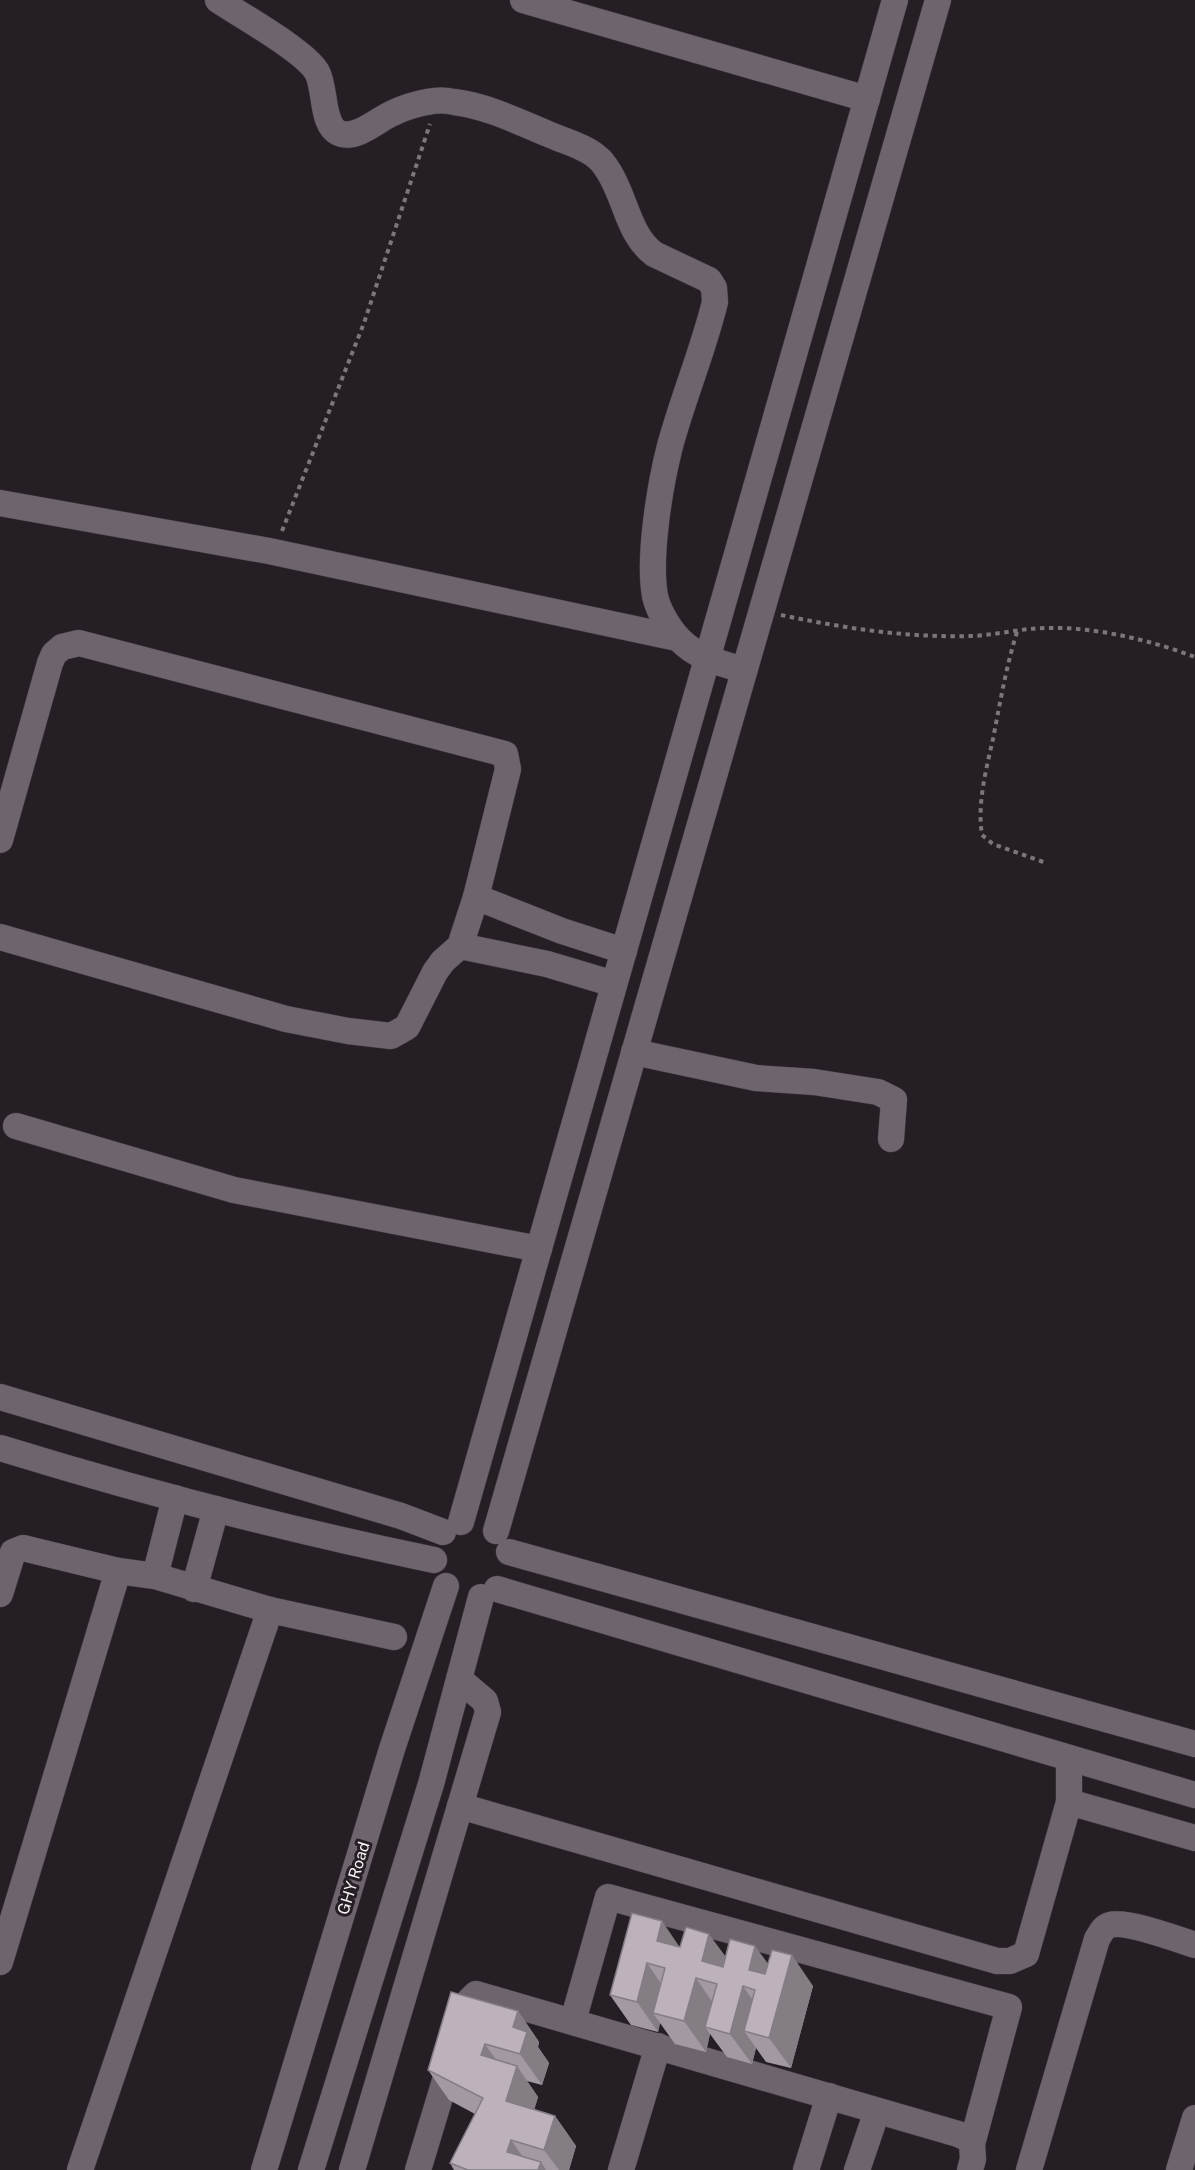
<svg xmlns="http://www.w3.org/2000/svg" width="1195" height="2170" viewBox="0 0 1195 2170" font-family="'Public Sans',sans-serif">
<rect width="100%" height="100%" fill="#251e25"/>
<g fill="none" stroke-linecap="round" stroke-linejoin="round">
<g stroke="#423c41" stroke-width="27">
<g id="minor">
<path d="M218,0C240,15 305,51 317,72C326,88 321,125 339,133C356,141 378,119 393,113C403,108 416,104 427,102C436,100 446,100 454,102C488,106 521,123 553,136C567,142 586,147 598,158C602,161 606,167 609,172C626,199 628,234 654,254L709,280L714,288L715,302C703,351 683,398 670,446C660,485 648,557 655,596C658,610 669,629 679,639C697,658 720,663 744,670"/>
<path d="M523,0L867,99"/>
<path d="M0,503L269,551L677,638"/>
<path d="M0,840L50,663L54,654L62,647L79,643L505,754L508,769L476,897L460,946L443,961L435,972L407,1027L391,1036L348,1031L286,1019L0,937"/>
<path d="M476,897L562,931L624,951"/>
<path d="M460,946L547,964L614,984"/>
<path d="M634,1052L756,1078L814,1082L878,1092L894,1100L891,1139"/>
<path d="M16,1126L234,1190L539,1249"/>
<path d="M0,1397L401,1516L443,1532"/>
<path d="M0,1448C143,1492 288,1530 434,1560"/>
<path d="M461,1522L895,0"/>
<path d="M496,1531L938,0"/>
<path d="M509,1552L1195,1744"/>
<path d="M155,1576L175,1498"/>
<path d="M194,1589L216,1509"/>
<path d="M497,1589L1195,1795"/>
<path d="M0,1594L13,1552L23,1548L118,1571L155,1576L270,1610L80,2170"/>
<path d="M270,1610L394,1637"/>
<path d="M1069,1802L1195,1838"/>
<path d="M460,1806L997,1961H1010L1026,1954L1069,1802V1758"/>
<path d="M0,1962L118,1571"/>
<path d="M573,2021L608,1897L1009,2007L972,2144L973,2159L970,2170"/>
<path d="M264,2170L392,1749L446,1586"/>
<path d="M311,2170L431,1784L481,1597"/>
<path d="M352,2170L488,1712L485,1701L459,1679"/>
<path d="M418,2170L469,2001L476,1994L958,2134L967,2138L972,2144"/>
<path d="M621,2170L658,2046"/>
<path d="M806,2170L829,2096"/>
<path d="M857,2170L877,2111"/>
<path d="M1029,2170L1097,1939C1101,1933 1103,1927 1110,1925C1125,1920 1177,1939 1195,1945"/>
<path d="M1179,2170L1195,2118"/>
</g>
</g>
<g stroke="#7c767c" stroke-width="4" stroke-dasharray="4.5 4.5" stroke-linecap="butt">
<path d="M282,531L364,323L430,124"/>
<path d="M781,615C843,628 908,638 971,636C997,635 1022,628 1048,628C1096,627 1150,640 1195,657"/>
<path d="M1017,632C1006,667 1000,703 993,739C986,770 977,804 982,835L993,844L1046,863"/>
</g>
<use href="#minor" stroke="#6e646d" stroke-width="26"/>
</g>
<g fill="#a399a2">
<path d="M632,1913L680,1947L725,1957L768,1964L813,1986L791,2068L766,2062L756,2048L752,2064L727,2057L710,2034L706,2052L675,2044L660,2023L658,2032L631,2025L610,1995Z"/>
<path d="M518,2011L539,2042L538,2047L549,2063L542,2085L527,2081L538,2097L534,2109L555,2116L576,2146L569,2170H454L450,2163L475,2114L449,2100L428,2070Z"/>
</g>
<g fill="#847d84">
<path d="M662,1921L683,1952L657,1941Z"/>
<path d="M709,1934L731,1964L723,1992L702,1961Z"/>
<path d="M755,1946L777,1976L770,2001L749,1970Z"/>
<path d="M792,1955L813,1986L791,2068L769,2038Z"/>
<path d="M647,1963L668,1994L653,2013L660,2023L658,2032L637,2002Z"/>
<path d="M696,1978L717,2009L705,2027L710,2034L706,2052L684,2021Z"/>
<path d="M743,1986L764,2017L744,2031L756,2048L752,2064L730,2034Z"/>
<path d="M518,2011L539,2042L538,2047L549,2063L542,2085L520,2054L513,2027Z"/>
<path d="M485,2044L506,2074L481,2055Z"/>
<path d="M517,2066L538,2097L528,2132L506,2101Z"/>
<path d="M555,2116L576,2146L569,2170H559L544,2150Z"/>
<path d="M511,2140L532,2170L507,2152Z"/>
<path d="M541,2162L546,2170H538Z"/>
</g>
<g fill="#bdb2bc" stroke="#847d84" stroke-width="1.5">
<path d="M632,1913L662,1921L657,1941L680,1947L686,1927L709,1934L702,1961L723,1967L730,1939L755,1946L749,1970L765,1974L772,1950L792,1955L769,2038L744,2031L755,1990L743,1986L730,2034L705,2027L717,1984L696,1978L684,2021L653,2013L665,1968L647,1963L637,2002L610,1995Z"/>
<path d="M451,1992L518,2011L513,2027L527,2032L520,2054L485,2044L481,2055L517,2066L506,2101L555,2116L544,2150L511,2140L507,2152L541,2162L538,2170H468L450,2163L483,2098L428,2070Z"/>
</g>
<g text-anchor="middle" stroke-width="6" stroke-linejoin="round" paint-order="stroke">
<g font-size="16" fill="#f9f3f8" stroke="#251e25">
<text transform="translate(353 1878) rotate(-73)" y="6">GHY Road</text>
</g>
</g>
</svg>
